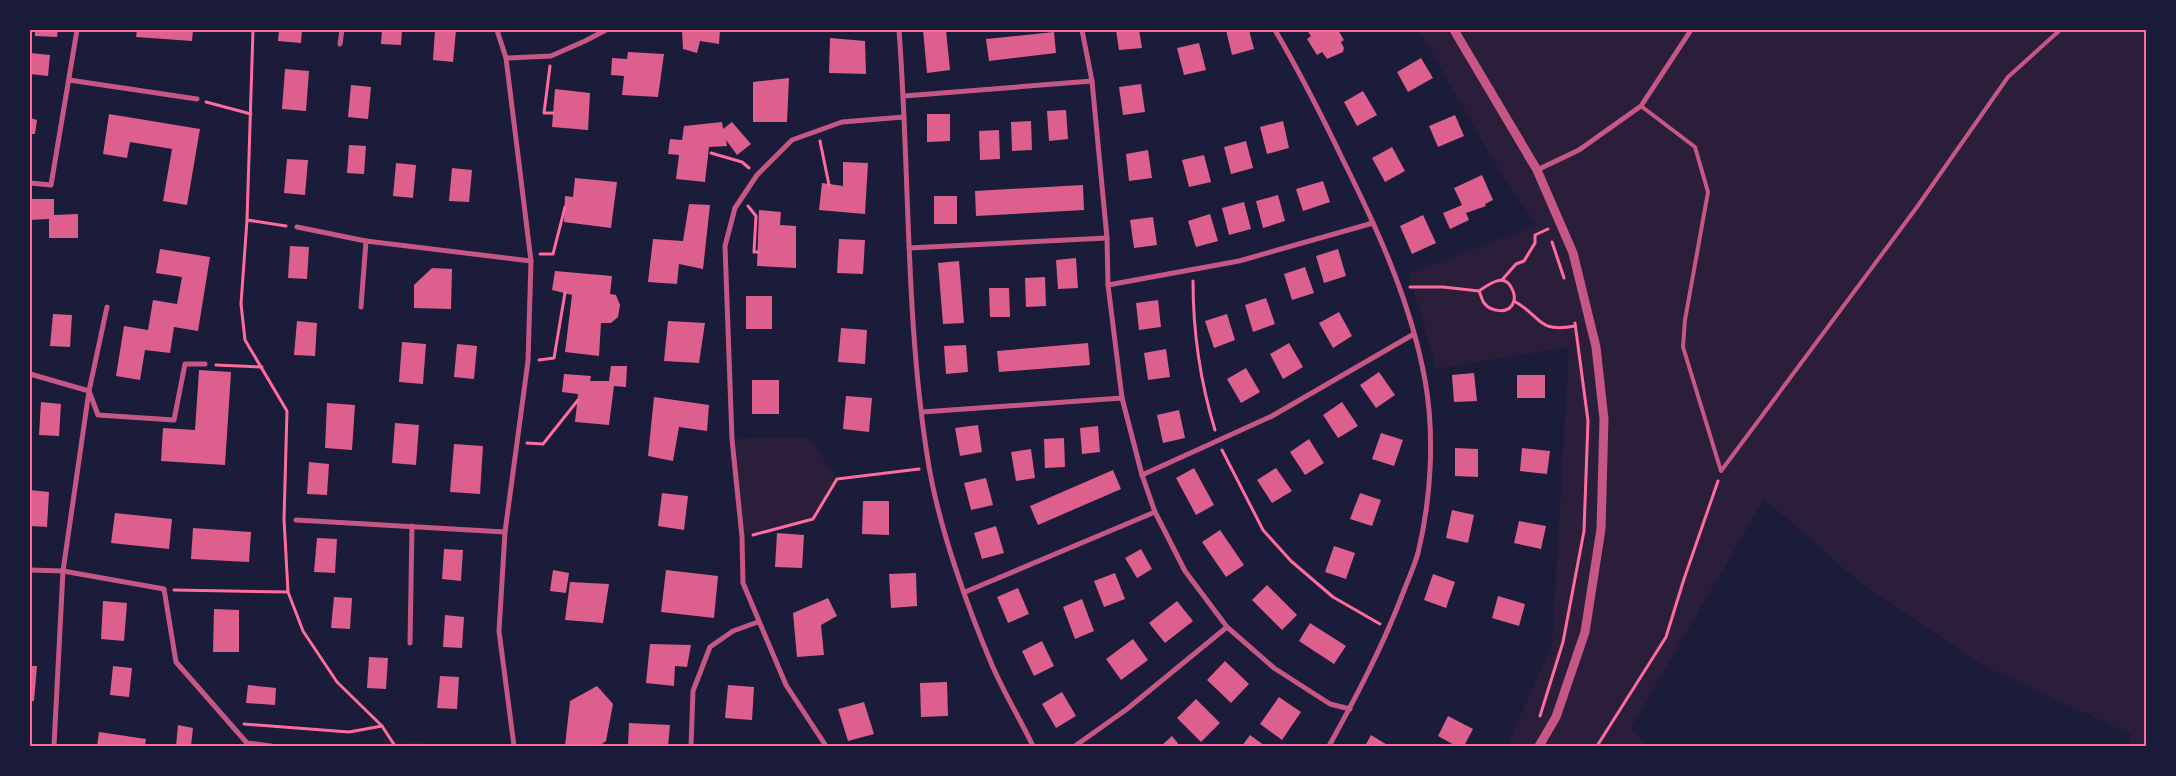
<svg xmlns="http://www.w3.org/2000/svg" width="2176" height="776" viewBox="0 0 2176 776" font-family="'Public Sans',sans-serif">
<rect width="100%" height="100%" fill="#1b1b3a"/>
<g fill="#2a1e3b">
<path d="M1419,30H2146V746H2129L2132,735L1982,665L1863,585L1764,499L1631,728L1647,746H1507L1552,645L1569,347L1436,369L1425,326L1408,274L1536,225L1500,172Z"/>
<path d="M809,437L837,479L813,519L742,537L732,439Z"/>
<path d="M384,739L461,746H383Z"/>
</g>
<g fill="#dd5f8e">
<path d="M35,30H58L57,37L35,36Z"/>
<path d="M137,30H193L192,41L136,37Z"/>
<path d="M279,30H302L301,43L278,41Z"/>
<path d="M382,30H402L401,45L381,44Z"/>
<path d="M435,30H456L453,62L433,60Z"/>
<path d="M682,30H720L719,44L700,41L697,53L683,49Z"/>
<path d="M923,30H946L950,70L927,73Z"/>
<path d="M1116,30H1139L1142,48L1119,50Z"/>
<path d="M1226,30H1249L1254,49L1232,55Z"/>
<path d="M1307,30H1338L1344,40L1341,42L1344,48L1343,52L1327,59L1322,52L1317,55L1307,39L1311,36Z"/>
<path d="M1054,32L1056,53L989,61L986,39Z"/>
<path d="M830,38L865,41L866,74L829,73Z"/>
<path d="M1199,43L1206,70L1184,75L1177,48Z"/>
<path d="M628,52L664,54L658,97L622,95L624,76L611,75L612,58L627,59Z"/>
<path d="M30,53L50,55L48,76L30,74Z"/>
<path d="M1421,58L1433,78L1408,92L1397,72Z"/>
<path d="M285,69L309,71L306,111L282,109Z"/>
<path d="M789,78L787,122H753V82Z"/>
<path d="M1141,84L1145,112L1123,115L1119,87Z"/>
<path d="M351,85L371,87L368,119L348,117Z"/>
<path d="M555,89L590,93L588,130L552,127Z"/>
<path d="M1363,91L1377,115L1357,126L1344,102Z"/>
<path d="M1066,110L1068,139L1049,141L1047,111Z"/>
<path d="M109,114L200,129L187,205L163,201L172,149L130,142L127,158L103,154Z"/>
<path d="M927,114H950V141L927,142Z"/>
<path d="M1455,115L1464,136L1438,147L1429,126Z"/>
<path d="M30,118L37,120L35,134H30Z"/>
<path d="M1031,121L1032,150L1012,151L1011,122Z"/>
<path d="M1283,121L1289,148L1267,154L1260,127Z"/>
<path d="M722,122L723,129L732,122L751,144L737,155L726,140L727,146L709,147L705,182L676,179L679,155L668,154L670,139L682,140L684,126Z"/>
<path d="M999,130L1000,159L980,160L979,131Z"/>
<path d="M1246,141L1253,168L1231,174L1224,147Z"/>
<path d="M349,145L366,146L364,174L347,173Z"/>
<path d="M1392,147L1405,171L1385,182L1372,158Z"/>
<path d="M1148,150L1152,178L1129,181L1126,154Z"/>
<path d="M1204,155L1211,182L1189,187L1182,160Z"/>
<path d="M287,159L308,160L305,195L284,193Z"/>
<path d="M843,162L868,163L865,214L819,210L822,183L843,186Z"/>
<path d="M396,163L416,165L413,198L393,196Z"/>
<path d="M452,168L472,170L469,202L449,201Z"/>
<path d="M1482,175L1493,200L1485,204L1486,206L1466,213L1469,220L1450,229L1443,213L1462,205L1454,188Z"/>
<path d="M575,178L617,182L611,228L564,222L565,196L573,197Z"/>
<path d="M1323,181L1330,202L1303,211L1296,189Z"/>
<path d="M1083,185L1084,210L976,216L975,191Z"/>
<path d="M1278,195L1285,221L1263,228L1256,201Z"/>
<rect x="934" y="196" width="23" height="28"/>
<path d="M30,199H54V215L78,214V238H49V219L30,220Z"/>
<path d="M1244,202L1251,229L1229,235L1222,208Z"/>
<path d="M689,204L710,205L703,269L679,264L677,284L648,282L653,239L683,241Z"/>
<path d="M759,210L781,212L780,225L796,226V268L757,266Z"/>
<path d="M1210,214L1218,241L1196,247L1188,221Z"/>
<path d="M1423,215L1436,243L1412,254L1400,226Z"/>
<path d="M1153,217L1157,245L1134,248L1130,220Z"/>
<path d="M839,239L865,240L863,274L837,273Z"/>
<path d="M290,246L309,247L307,279L288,278Z"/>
<path d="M160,249L210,257L198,331L174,327L170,353L145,350L140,380L116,376L124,326L148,330L153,300L177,304L182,277L156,273Z"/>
<path d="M1338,249L1346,276L1324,283L1316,256Z"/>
<path d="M1076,258L1078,288L1058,289L1056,260Z"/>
<path d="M959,261L964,323L943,324L938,263Z"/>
<path d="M1305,267L1314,293L1292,300L1284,274Z"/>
<path d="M432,268L452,269L451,309L414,308V285Z"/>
<path d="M555,271L612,276L610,294L616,295L620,305L618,317L611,323H601L599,356L565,352L572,295L552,290Z"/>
<path d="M1045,277L1046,306L1026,307L1025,278Z"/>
<path d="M989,288H1009L1010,317H990Z"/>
<rect x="746" y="296" width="26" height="33"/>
<path d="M1266,298L1275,324L1253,332L1245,305Z"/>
<path d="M1158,300L1161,327L1139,330L1136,303Z"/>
<path d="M1339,312L1352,336L1333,348L1319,323Z"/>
<path d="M53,314L72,315L70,347L50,346Z"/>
<path d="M1227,314L1235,340L1214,348L1205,321Z"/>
<path d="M297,321L317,323L315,356L294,355Z"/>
<path d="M668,321L705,323L699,363L664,361Z"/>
<path d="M841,328L867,330L865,364L838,362Z"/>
<path d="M402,342L426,344L423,384L399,382Z"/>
<path d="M1088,343L1090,365L999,372L997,351Z"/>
<path d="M1289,343L1303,367L1283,379L1270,354Z"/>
<path d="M457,344L477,346L474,379L454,377Z"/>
<path d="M966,345L968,372L946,374L944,346Z"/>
<path d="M1166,349L1170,377L1148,380L1144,353Z"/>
<path d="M611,366H627L626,387L614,386L609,425L575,422L578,394L562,392L564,374L591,376L590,381H609Z"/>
<path d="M1246,368L1260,392L1241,403L1227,379Z"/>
<path d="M199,370L231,372L225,465L161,461L163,428L195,430Z"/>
<path d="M1379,372L1395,395L1376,408L1360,385Z"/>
<path d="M1474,373L1477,401L1454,402L1452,375Z"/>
<rect x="1517" y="375" width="28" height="23"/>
<rect x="752" y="380" width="27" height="34"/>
<path d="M846,396L872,398L869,432L843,429Z"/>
<path d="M654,397L709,405L707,431L679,427L673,461L648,456Z"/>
<path d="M41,402L61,404L59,436L39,435Z"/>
<path d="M1342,402L1358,426L1338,438L1323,415Z"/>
<path d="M327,403L355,405L352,450L325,448Z"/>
<path d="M1179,410L1185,438L1163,443L1157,415Z"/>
<path d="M395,423L419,425L416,465L392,463Z"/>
<path d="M978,425L982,452L960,456L955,428Z"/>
<path d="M1098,426L1100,452L1082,454L1080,428Z"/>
<path d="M1381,433L1403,440L1394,466L1372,459Z"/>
<path d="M1064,438L1065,467L1045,468L1044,439Z"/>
<path d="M1309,439L1324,463L1305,475L1290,452Z"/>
<path d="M454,444L483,446L480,494L450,492Z"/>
<path d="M1455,448L1478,449V477L1455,476Z"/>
<path d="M1522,448L1550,451L1547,474L1520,471Z"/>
<path d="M1031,449L1035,478L1016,481L1011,452Z"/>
<path d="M309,462L329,464L327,495L307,494Z"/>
<path d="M1194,468L1214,505L1196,515L1176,478Z"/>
<path d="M1276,468L1292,491L1272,503L1257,480Z"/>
<path d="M1113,470L1121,489L1038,525L1030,506Z"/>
<path d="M986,478L993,505L971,510L964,483Z"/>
<path d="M30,490L49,492L47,527L30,526Z"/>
<path d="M662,493L688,496L684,530L658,526Z"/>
<path d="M1360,493L1381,500L1372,526L1350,519Z"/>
<path d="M863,501H889V535L862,534Z"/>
<path d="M1452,510L1474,515L1468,543L1446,538Z"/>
<path d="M115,513L172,519L169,549L111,543Z"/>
<path d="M1519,521L1546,526L1541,549L1514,543Z"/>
<path d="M996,526L1004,553L982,559L974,533Z"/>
<path d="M193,528L251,532L249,562L191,559Z"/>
<path d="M1220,530L1244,565L1226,577L1202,542Z"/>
<path d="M777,533L804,535L802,568L775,567Z"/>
<path d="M317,538L337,539L335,573L314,572Z"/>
<path d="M1334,546L1355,553L1346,579L1325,572Z"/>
<path d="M444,549L463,550L461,581L442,579Z"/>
<path d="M1141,549L1152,569L1137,578L1125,558Z"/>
<path d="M553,570L569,573L566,593L550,591Z"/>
<path d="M666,570L718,576L714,618L661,612Z"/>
<path d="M916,573L917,606L891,608L889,574Z"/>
<path d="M1115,573L1125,599L1104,607L1094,581Z"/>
<path d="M1433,574L1455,582L1446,608L1424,600Z"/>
<path d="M570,582L609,584L603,623L565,620Z"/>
<path d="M1267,585L1297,615L1282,630L1252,600Z"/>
<path d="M1018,588L1029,614L1008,623L997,597Z"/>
<path d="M1498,596L1525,604L1519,626L1492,618Z"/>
<path d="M334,597L352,598L350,629L331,628Z"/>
<path d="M828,598L837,616L821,625L824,655L797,657L793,613Z"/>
<path d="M1082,599L1094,631L1075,639L1063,607Z"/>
<path d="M103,601L127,603L124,641L101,639Z"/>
<path d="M1177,601L1193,621L1165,643L1149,623Z"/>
<path d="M214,609L239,610V652H213Z"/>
<path d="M445,615L464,617L462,648L443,647Z"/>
<path d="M1310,623L1346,646L1334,664L1299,641Z"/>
<path d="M1133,639L1148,660L1121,680L1106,659Z"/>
<path d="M1042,641L1054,666L1034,676L1022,651Z"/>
<path d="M650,644L691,645L687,667L675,666L674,686L646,683Z"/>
<path d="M369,657L388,658L386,689L367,688Z"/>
<path d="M1225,661L1249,684L1231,703L1207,680Z"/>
<path d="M30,666H37L34,701H30Z"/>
<path d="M113,666L132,668L129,697L110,695Z"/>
<path d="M440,676L459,677L457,709L437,708Z"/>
<path d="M947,682L948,716L921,717L920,683Z"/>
<path d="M248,685L276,688L275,705L246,703Z"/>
<path d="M728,685L754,687L752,720L725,718Z"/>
<path d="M597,686L613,704L606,741L599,746H565L570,701Z"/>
<path d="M1062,692L1076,716L1056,728L1042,704Z"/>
<path d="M1279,697L1301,712L1282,740L1260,724Z"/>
<path d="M1196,699L1220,723L1201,742L1177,718Z"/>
<path d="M864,702L874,734L848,741L838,709Z"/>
<path d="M1448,716L1473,729L1464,746H1456L1438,736Z"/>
<path d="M629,723L670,725L668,746H628Z"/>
<path d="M178,725L193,728L191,746H176Z"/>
<path d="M99,732L146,739L145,746H97Z"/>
<path d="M1250,735L1265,746H1242Z"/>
<path d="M1371,735L1389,746H1365Z"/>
<path d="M1172,736L1180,746H1161Z"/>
</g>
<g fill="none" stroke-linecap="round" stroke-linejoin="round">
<g stroke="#ff6b9d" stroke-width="3">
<path d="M253,30L247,220L241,304L245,340L287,411L284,519L288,592L303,631L337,682L382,726L395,746"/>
<path d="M550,66L544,113H553"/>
<path d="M206,102L251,114"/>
<path d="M820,141L829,185"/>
<path d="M711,153L742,162L749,168"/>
<path d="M748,206L756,216L754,252H758"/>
<path d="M247,220L286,226"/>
<path d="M1552,242L1564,278"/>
<path d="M540,254H553L565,207"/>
<path d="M1502,280L1516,264L1524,261L1535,243V235L1548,229"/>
<path d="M1193,281C1193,332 1200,381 1215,430"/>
<path d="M1410,287H1443L1479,291C1481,295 1482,300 1484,303C1491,312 1510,315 1514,301C1515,298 1514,292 1512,289C1505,272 1489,284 1479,291"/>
<path d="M1514,301C1543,317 1536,333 1575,326"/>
<path d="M539,360L554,358L565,293"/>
<path d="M216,365L262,367"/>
<path d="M527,443L543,444L578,400"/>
<path d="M1222,450L1263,530L1291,561L1333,597L1380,624"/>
<path d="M753,535L813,519L837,479L919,469"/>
<path d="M174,590L288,592"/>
<path d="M1540,716L1563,642L1584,531L1588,421L1575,323"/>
<path d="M244,724L349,732L382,726"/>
<path d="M1597,746L1666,637L1684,579L1718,481"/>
</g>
<path stroke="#c65784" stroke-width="4" d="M1641,106L1695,147L1708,192L1685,320L1683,347L1721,471L1917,207L2008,77L2060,30"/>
<g stroke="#c65784" stroke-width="5">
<path d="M497,30L506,58L531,261L528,361L505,532L499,631L514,746"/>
<path d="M899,30C910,175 905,323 929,467C940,530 967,606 992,665C1004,693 1020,719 1033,746"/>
<path d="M1082,30L1092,81L1107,238L1108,285L1122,398L1142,475L1155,512L1185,571L1227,627L1274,668L1330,704L1350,709"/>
<path d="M1275,30C1300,73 1322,116 1343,160C1378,230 1411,303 1425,380C1435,436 1431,499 1418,553C1414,567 1408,580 1403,593C1383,646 1356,697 1329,746"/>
<path d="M340,44L342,30"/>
<path d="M506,58L551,56L585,41L606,30"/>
<path d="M69,80L197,99"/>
<path d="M904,96L1092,81"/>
<path d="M1537,170L1579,150L1641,106L1691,30"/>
<path d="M30,183L51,185L77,30"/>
<path d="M297,227L366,241"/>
<path d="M909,248L1107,238"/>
<path d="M1108,285L1239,261L1373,223"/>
<path d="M107,307L89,391L98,415L174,420L185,364H205"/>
<path d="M361,307L366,241L531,261"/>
<path d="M30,374L89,391L63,571L30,570"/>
<path d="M922,412L1122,398"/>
<path d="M1142,475L1272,416L1414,334"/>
<path d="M296,520L505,532"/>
<path d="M965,592L1155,512"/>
<path d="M410,643L412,526"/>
<path d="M54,746L63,571L164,589L176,662L247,743L271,746"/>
<path d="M691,746L693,691L710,647L733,631L758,622"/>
<path d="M826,746L786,685L743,583L742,537L732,439L725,246L735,208L757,175L792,140L842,122L904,117"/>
<path d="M1075,746L1127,709L1227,627"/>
</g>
<path stroke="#c65784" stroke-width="9" d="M1454,30L1537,170L1573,253L1596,347L1604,419L1601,529L1585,632L1556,717L1539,746"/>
</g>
<rect width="2176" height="776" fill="none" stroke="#1b1b3a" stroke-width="62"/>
<rect x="31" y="31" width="2114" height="714" fill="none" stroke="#ff6b9d" stroke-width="2"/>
</svg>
